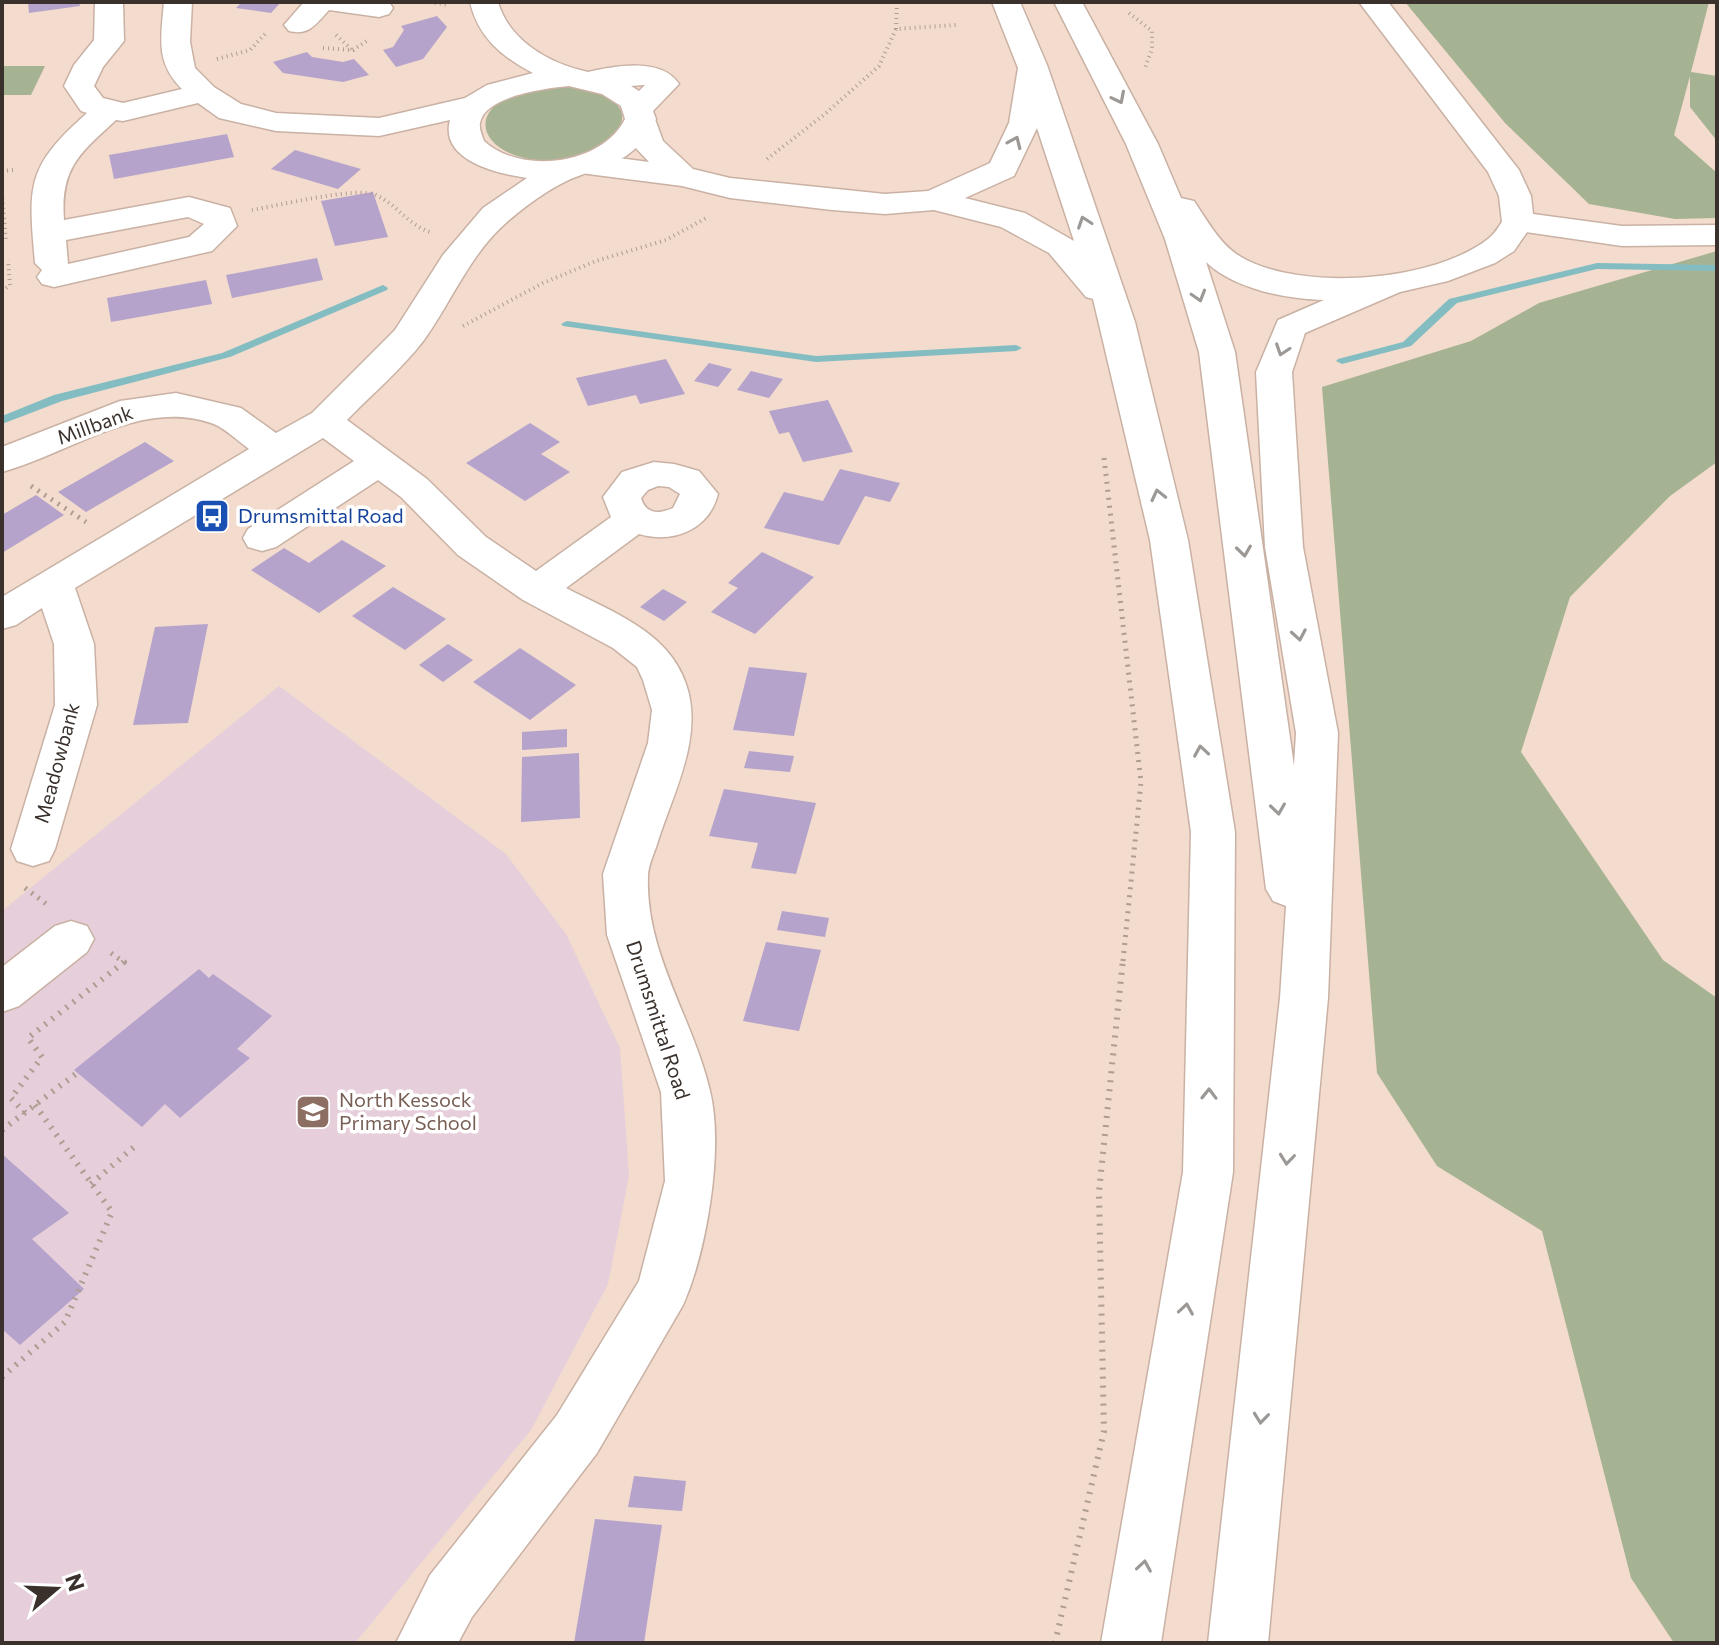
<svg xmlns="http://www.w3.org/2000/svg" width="1719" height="1645" viewBox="0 0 1719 1645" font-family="Commissioner,sans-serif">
<rect width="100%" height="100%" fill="#f3dbcd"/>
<path fill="#e6cfdb" d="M279,686L506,854L566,934L620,1048L629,1176L608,1284L531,1430L355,1643H2V911Z"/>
<g fill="#a6b392">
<path d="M1405,2H1709L1691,72L1717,76V141L1690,107V76L1674,135L1717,173V218L1675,219L1589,204L1505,123Z"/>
<path d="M2,66H45L31,95H2Z"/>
<path d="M557,86C686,94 597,181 517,156C478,143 473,110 514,95C527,90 543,89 557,86Z"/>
<path d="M1717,251V462L1670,496L1570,597L1521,752L1663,960L1717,998V1643H1674L1631,1578L1542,1231L1437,1166L1377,1073L1322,387L1471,341L1539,303Z"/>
</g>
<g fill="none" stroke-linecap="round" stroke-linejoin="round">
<g fill="#83bdc2" fill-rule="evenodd">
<path d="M1597,263L1717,265V271L1597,269L1457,303L1411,346L1342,364L1336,361L1338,359L1403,342L1449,299Z"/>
<path d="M383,285L388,288L387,290L230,357L62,401L2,424V416L54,395L222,353Z"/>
<path d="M567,321L816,356L1016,345L1022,348L1016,351L816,362L563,326L561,324Z"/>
</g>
</g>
<g fill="#b5a3cb">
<path d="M28,2H79L80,6L29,13Z"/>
<path d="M242,2H281L271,13L236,8Z"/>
<path d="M437,16L447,27L423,59L396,67L383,50L393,47L404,30L401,26Z"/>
<path d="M307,52L312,57L343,62L354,59L369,75L343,82L283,73L273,62Z"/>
<path d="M227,134L234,157L114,179L109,155Z"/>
<path d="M295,150L361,169L338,189L271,169Z"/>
<path d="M373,192L388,237L335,246L321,201Z"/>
<path d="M317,258L323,280L232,298L226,275Z"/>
<path d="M206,280L212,304L111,322L107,298Z"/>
<path d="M666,359L685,394L640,404L636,395L588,406L576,378Z"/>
<path d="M709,363L732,369L718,387L694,381Z"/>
<path d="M751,371L783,379L769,398L737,390Z"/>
<path d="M828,400L853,452L803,462L789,432L779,434L769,411Z"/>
<path d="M530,423L560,442L541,454L570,472L525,501L466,463Z"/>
<path d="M145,442L174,461L86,512L58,492Z"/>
<path d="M840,469L900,483L890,502L865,496L839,545L764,528L784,492L823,501Z"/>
<path d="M36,495L64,515L2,553V515Z"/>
<path d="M342,540L386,566L319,613L251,570L284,548L309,563Z"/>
<path d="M762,552L814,577L755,634L711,612L738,588L728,583Z"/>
<path d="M393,587L446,619L405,650L352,616Z"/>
<path d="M663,589L687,602L664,621L640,607Z"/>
<path d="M208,624L188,723L133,725L155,627Z"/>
<path d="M448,644L473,660L443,682L419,665Z"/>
<path d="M520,648L576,685L530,720L473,682Z"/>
<path d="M749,667L807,673L794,736L733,730Z"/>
<path d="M567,729V747L522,750V732Z"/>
<path d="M749,751L794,756L790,772L744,768Z"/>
<path d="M579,753L580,818L521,822L522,757Z"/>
<path d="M724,789L816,803L796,874L751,868L758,843L709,836Z"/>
<path d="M782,911L829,918L825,937L777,930Z"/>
<path d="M766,942L821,950L799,1031L743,1021Z"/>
<path d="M199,969L209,978L213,974L272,1016L237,1049L250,1058L180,1118L165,1104L142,1127L74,1070Z"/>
<path d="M2,1154L69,1213L32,1239L84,1289L20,1345L2,1329Z"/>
<path d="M634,1476L686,1481L682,1511L628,1507Z"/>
<path d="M595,1519L662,1525L644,1643H574Z"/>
</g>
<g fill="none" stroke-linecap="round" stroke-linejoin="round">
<g stroke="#c9b1a4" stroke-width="3">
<g id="minor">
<path d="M95,2H123L124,41L103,67L94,86L103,98L123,103L182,89C155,62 161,38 164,2H192L190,42L195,68L214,87L241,104L276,113L379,118L465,98L487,85L533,73C502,57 478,37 470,2H498C509,41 550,64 588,72C616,66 661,57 679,84L653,111L656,119C637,157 618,162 581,175C555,184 529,203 508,221C471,252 452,301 424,340C402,369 372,394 347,420L427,479L486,537L536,571L611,517L603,497L622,472L654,462L674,464L699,471L718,494C709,530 673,544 639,534L566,588C612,612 668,631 686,684C704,736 674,791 658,841C655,852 648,865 648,876C645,953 693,1018 710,1091C724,1148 707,1251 683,1305L597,1453L472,1617L458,1643H396L430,1575L557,1415L639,1281L665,1181L661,1092L607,935L603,874L648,743L652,710L643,680L637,667L613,648L523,600L458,555L401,497L378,480L276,547L262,551L248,547L243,538L248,529L354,461L323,438L75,588L94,644L97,705L55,849L49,861L33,866L17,861L11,849L55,705L54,644L42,608L16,625L2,629V597L249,449C238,441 226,429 214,424C141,397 70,454 2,472V447L120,401L176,393L241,408L276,433L312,413L395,330L443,255L483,208L527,178C499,174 439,161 450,120L379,136L276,131L219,118L198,103L123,121L116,120C80,153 60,168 64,220L189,197L230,208L237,226L212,251L54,287L42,284L37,277L42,270L35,263C28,185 26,167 87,113L81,111L64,86L74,65L94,40ZM645,85L639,91L631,86L644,85ZM569,86L602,94L621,106L625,119C602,165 521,175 484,141C482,135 479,129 480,123C484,96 547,88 569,86ZM188,217L204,224L189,237L68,264L66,240ZM658,486L669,487L680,494L673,508C660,514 646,515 641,498L648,490Z"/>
<path d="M304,2H389L393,8L389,14L379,17L329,10C316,24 309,36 289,31L284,25Z"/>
<path d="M1359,2H1388L1519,170L1531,196L1533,214L1622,226L1717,225V245L1622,246L1506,229L1502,222L1499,196L1488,172Z"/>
<path d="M71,921L87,926L94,939L87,952L19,1006L2,1012V967L55,926Z"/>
</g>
</g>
<g stroke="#c9b1a4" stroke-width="3">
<g id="highway">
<path d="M992,2H1020L1047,65L1135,322L1188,540L1235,832L1233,1172L1161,1643H1101L1183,1172L1191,832L1150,540L1093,299L1086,297L1049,253L1001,227L934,210L885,214L832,210L730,198L682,186L588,174L577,171L572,164L577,157L588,154L649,162L632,144L626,118L630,111L641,109L652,111L663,141L693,169L730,178L885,194L928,191L990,163L1009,123L1018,68ZM1037,128L1074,241L1025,213L965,198L1014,176Z"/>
<path d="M1054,2H1082L1158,144L1181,198L1194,201C1207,220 1220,245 1241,257C1301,292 1433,282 1488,239C1496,233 1501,223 1506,215L1518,212L1530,215L1534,222L1514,251L1495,263L1448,281L1400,292L1305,333L1292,372L1303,547L1338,733L1328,998L1268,1643H1208L1280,998L1286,906L1273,901L1266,889L1199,352L1165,239L1126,144ZM1206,262C1234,289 1286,299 1324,300L1278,320L1256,372L1265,547L1296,733L1294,766L1235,352Z"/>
</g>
</g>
<g stroke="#af9d92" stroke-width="4" stroke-dasharray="1 4" stroke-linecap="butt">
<path d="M430,2L449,5"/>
<path d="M1129,13L1152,31V49L1145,68"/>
<path d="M896,29L897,2"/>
<path d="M336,35L352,50"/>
<path d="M323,48L353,50L368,40"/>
<path d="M217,59L250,50L266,33"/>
<path d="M767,159L825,114L879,66L896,29L956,25"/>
<path d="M2,171L13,170"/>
<path d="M2,193L6,242"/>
<path d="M252,210C276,206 358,186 376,195C398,205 408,226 433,233"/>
<path d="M2,291L10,285L8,260"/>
<path d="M463,326L543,283L596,261L666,240L708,217"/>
</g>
<g stroke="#af9d92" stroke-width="5" stroke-dasharray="2 6" stroke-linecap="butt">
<path d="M1104,458L1141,782L1123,961"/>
<path d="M31,486L86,522"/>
<path d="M25,888L49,906"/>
<path d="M111,953L122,961"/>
</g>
<g stroke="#af9d92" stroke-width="6" stroke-dasharray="2 7" stroke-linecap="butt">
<path d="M25,1113L11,1098L42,1057L28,1038L124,962L119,959"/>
<path d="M2,1130L77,1073"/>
<path d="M91,1184L135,1146"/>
<path d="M2,1377L65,1322L112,1212L35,1105"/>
<path d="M1055,1643L1104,1431L1099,1192L1123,959"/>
</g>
<use href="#minor" fill="#fff" fill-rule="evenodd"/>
<use href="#highway" fill="#fff" fill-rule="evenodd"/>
</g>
<defs><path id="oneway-chevron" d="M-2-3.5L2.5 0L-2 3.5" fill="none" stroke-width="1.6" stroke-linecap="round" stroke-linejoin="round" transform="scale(2)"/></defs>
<g stroke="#9c9896">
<use href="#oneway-chevron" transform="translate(1119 98) rotate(63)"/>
<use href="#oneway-chevron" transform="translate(1015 142) rotate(-66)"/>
<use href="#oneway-chevron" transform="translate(1084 222) rotate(-109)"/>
<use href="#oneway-chevron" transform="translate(1199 296) rotate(73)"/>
<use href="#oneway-chevron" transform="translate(1282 350) rotate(109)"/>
<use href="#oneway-chevron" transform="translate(1158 495) rotate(-103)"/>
<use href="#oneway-chevron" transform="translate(1244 551) rotate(82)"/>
<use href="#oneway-chevron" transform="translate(1299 635) rotate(80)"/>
<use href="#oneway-chevron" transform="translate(1201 751) rotate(-99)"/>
<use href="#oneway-chevron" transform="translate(1278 809) rotate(82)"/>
<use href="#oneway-chevron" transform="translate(1209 1094) rotate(-89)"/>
<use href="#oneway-chevron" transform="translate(1287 1159) rotate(96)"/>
<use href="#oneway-chevron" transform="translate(1186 1309) rotate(-81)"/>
<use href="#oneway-chevron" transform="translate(1261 1418) rotate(96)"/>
<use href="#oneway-chevron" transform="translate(1144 1566) rotate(-81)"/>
</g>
<defs>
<g id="bus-square" transform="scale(1.8)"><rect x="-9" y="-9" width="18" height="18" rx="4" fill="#1a4fb4" stroke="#fff"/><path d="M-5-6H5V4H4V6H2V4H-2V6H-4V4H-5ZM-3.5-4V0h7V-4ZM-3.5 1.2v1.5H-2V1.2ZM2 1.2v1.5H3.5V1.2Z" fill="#fff"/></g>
<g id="school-square" transform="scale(1.8)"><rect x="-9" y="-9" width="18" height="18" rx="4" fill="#8d6e63" stroke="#fff"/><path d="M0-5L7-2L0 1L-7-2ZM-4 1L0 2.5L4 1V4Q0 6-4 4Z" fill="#fff"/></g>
</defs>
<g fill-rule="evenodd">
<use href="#bus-square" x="212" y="516"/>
<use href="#school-square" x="313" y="1112"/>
</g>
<g text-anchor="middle" stroke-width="7" stroke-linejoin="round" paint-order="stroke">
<g font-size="20" fill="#3a312c" stroke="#fff">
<text transform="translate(95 425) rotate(-20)" y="7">Millbank</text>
<text transform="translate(57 763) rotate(-75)" y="7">Meadowbank</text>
<text transform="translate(658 1020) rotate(72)" y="7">Drumsmittal Road</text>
</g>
<g font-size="20" fill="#164399" stroke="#fff" text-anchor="start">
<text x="238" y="523">Drumsmittal Road</text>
</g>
<g font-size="20" fill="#785e54" stroke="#fff" text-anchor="start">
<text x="339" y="1107">North Kessock<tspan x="339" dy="23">Primary School</tspan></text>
</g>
</g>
<rect width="1719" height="1645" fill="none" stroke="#3a312c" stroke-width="8"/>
<g transform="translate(56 1589) rotate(71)" stroke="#ffffff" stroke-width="6" paint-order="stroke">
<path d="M0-6L14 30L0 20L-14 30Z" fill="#3a312c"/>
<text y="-12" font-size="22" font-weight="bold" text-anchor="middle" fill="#3a312c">N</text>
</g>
</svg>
